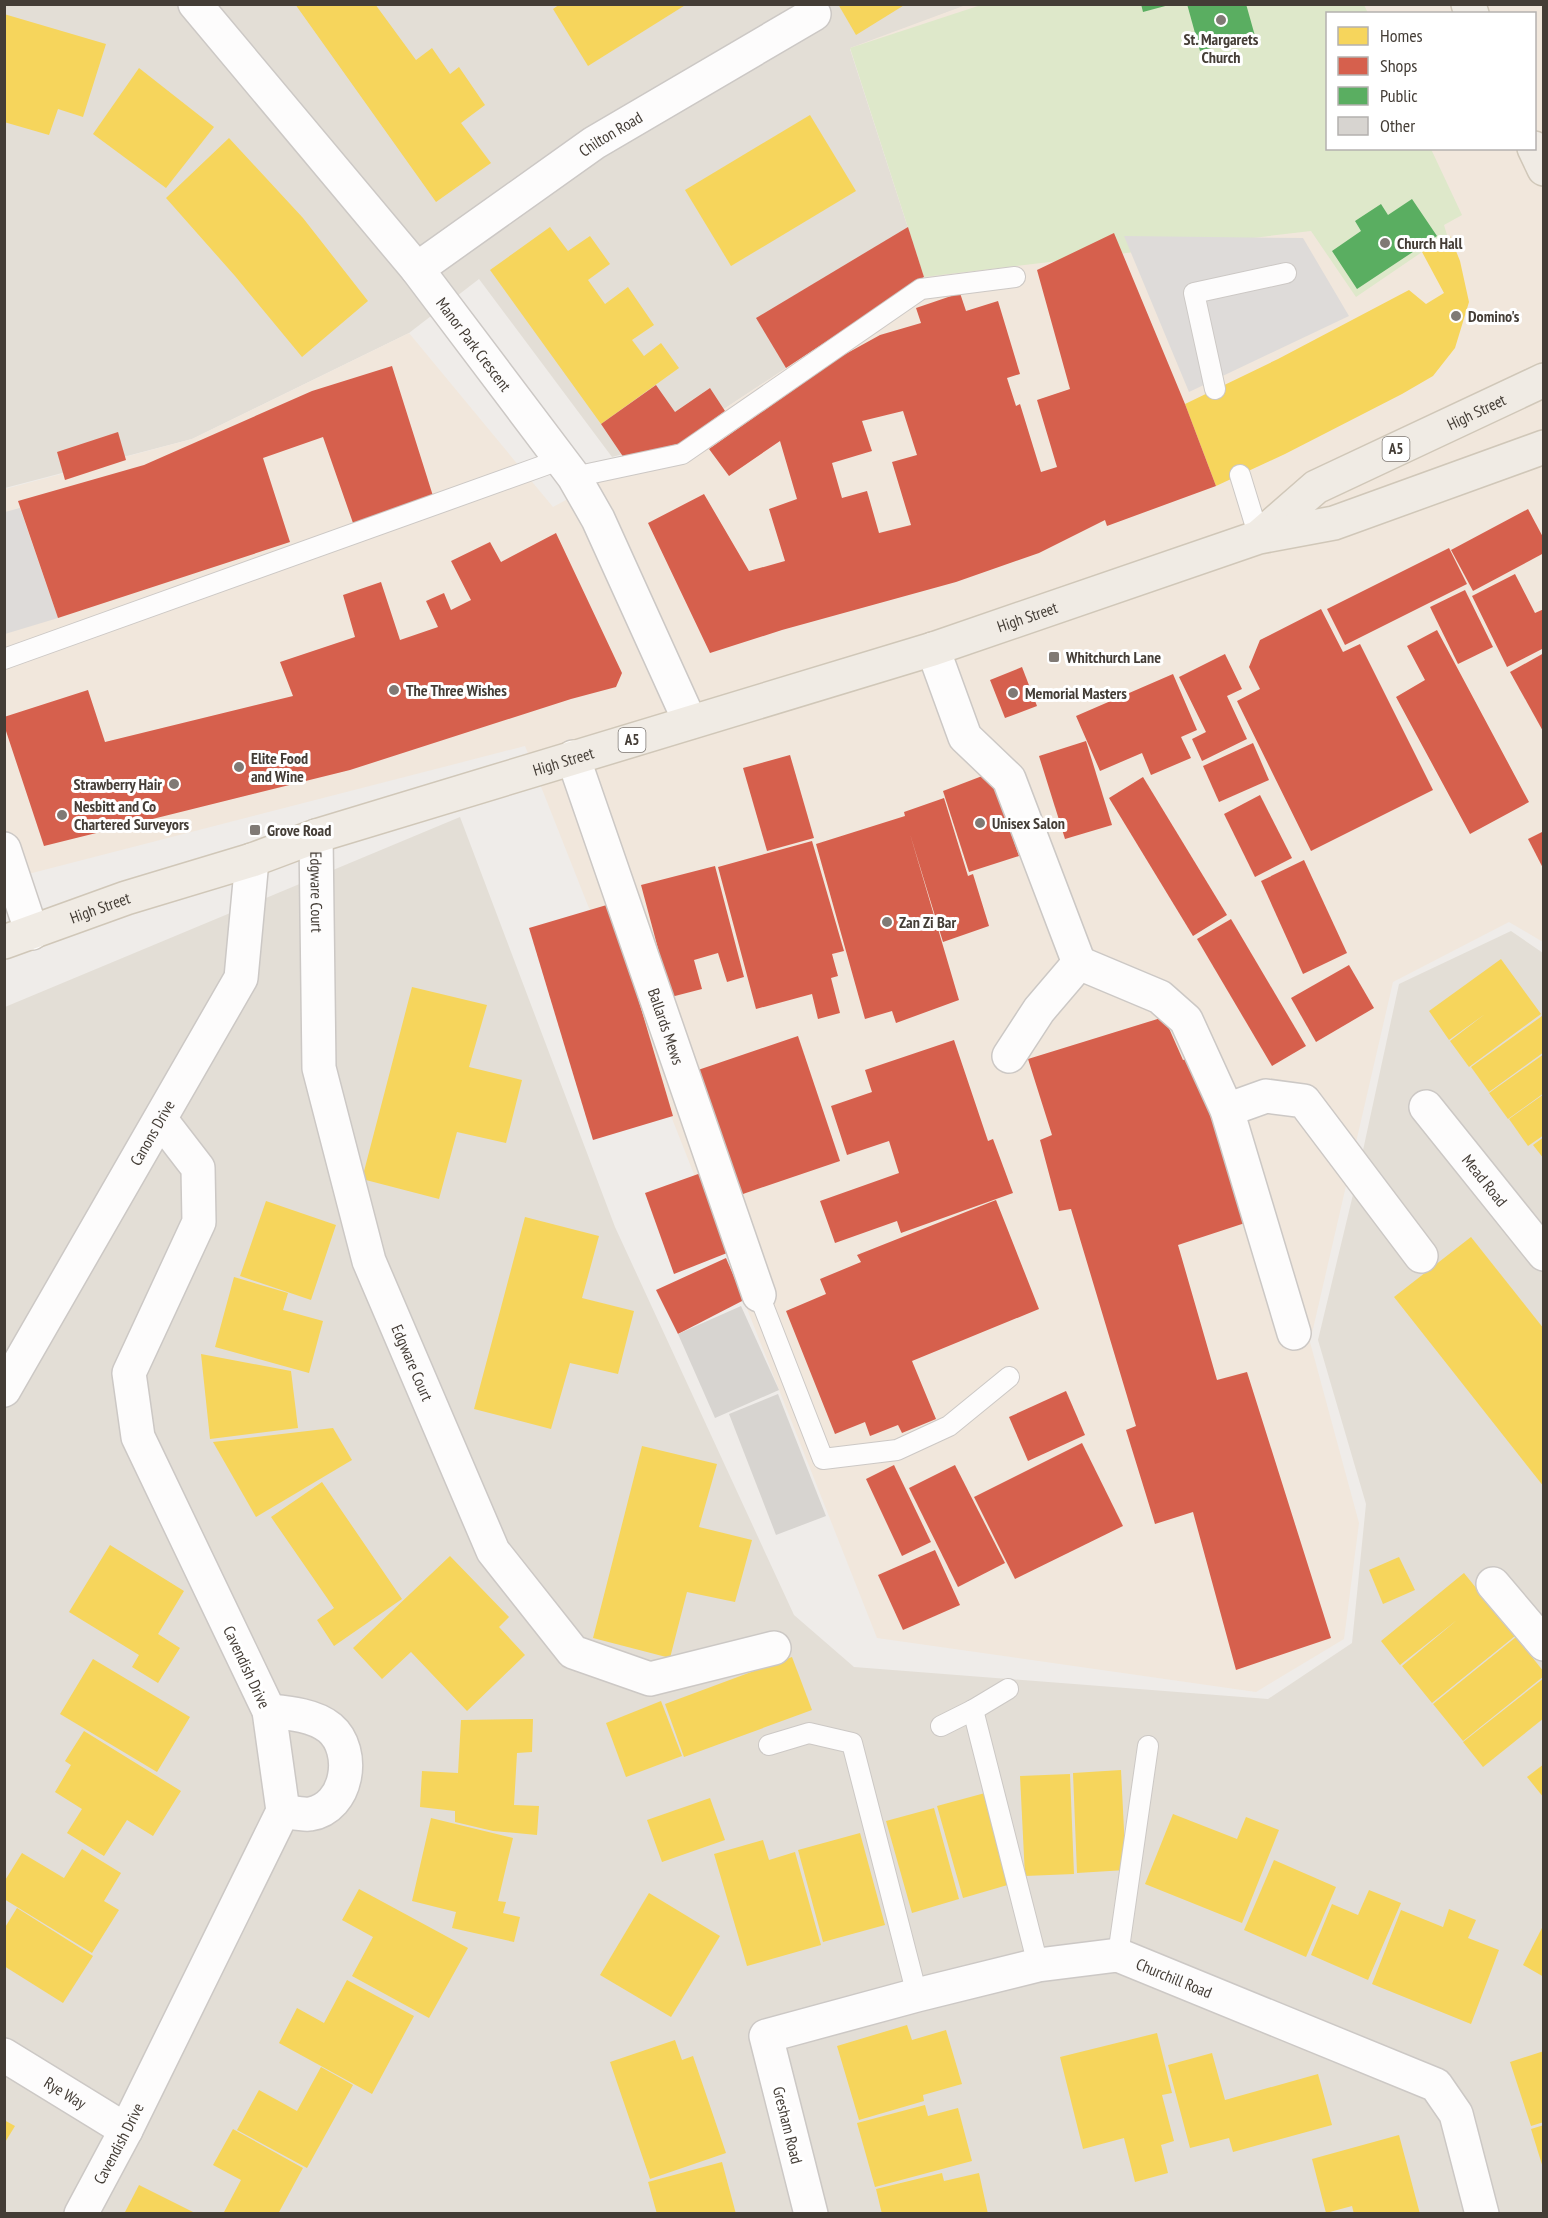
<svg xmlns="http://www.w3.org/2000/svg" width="1548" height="2218" viewBox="0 0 1548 2218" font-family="'PT Sans Narrow',sans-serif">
<rect width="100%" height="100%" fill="#efece9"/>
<g fill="#e3ded6">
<path d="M5,5H967L850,49L924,277L677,440L612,457L479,279L409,333L192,439L5,488Z"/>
<path d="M460,817L615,1227L794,1615L854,1667L1268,1699L1352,1643L1366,1504L1318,1340L1357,1178L1399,984L1511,931L1543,953V2213L5,2214V1007Z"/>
</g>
<path fill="#f1e7dc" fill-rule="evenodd" d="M966,5H1543V942L1509,922L1393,982L1310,1342L1359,1523L1344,1639L1256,1692L877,1638L525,746L5,880V489L192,439L409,333L553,507L677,440L924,277L850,48ZM1328,14H1534V148H1328Z"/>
<path fill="#dee8ca" d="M981,5H1364L1368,13L1328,14V148L1431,149L1462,215L1444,225L1447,235L1356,297L1311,231L924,277L850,48Z"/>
<g fill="#dedbd9">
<path d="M1124,236L1303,238L1349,316L1189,392Z"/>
<path d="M20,508L58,618L5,634V512Z"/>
</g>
<g fill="#f6d55c">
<path d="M295,4H375L416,60L432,48L450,74L459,67L485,105L461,123L491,163L436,202Z"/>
<path d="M560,4H687L588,66L553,9Z"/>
<path d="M838,4H906L856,35Z"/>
<path d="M4,14L106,44L83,117L58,109L49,135L4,122Z"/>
<path d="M139,68L214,127L166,188L93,134Z"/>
<path d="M810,115L856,191L731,266L685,190Z"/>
<path d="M229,138L303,218L368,301L302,357L235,276L166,198Z"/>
<path d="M550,227L568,251L590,236L610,264L588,280L605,304L628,287L654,325L632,340L644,356L661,343L679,368L601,424L490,270Z"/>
<path d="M1450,236L1460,261L1469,302L1455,348L1433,376L1402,394L1285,454L1216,486L1185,404L1278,359L1409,290L1426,304L1444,293L1422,252Z"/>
<path d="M1501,959L1541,1014L1469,1067L1450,1041L1485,1014L1449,1040L1429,1011Z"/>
<path d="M412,987L487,1005L469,1067L522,1080L506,1143L457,1132L439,1199L362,1179Z"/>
<path d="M1542,1016L1544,1052L1489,1092L1471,1067Z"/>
<path d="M1544,1054V1093L1508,1119L1489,1093Z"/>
<path d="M1544,1094V1135L1528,1146L1509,1119Z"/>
<path d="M1544,1137V1159L1533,1145Z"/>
<path d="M266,1201L336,1225L311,1300L240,1276Z"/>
<path d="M525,1217L599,1236L582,1298L634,1311L618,1374L570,1363L551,1429L474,1409Z"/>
<path d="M1471,1237L1544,1329V1487L1394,1297Z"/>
<path d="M234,1277L288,1293L283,1310L323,1321L309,1373L215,1347Z"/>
<path d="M201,1354L291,1371L298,1428L210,1439Z"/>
<path d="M333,1428L352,1460L256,1517L213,1442Z"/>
<path d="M642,1446L717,1464L699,1527L752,1540L735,1602L687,1592L670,1658L593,1638Z"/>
<path d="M322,1482L402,1599L334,1646L317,1620L334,1608L271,1517Z"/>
<path d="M110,1545L184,1591L158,1634L180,1648L158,1683L132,1667L139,1655L69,1612Z"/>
<path d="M450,1556L509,1617L499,1627L525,1655L467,1711L411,1652L382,1679L353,1648Z"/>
<path d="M1399,1557L1415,1590L1383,1604L1369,1570Z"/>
<path d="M1464,1573L1515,1636L1432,1703L1402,1666L1457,1620L1400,1665L1381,1641Z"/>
<path d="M1516,1637L1544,1672V1676L1463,1741L1433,1704Z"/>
<path d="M792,1657L812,1710L684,1757L665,1704Z"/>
<path d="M93,1659L190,1717L157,1772L60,1714Z"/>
<path d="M1544,1678V1718L1483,1767L1463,1742Z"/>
<path d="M661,1701L682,1756L626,1777L606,1723Z"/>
<path d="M533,1719L532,1752L517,1753L514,1805L539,1806L537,1835L493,1831L455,1822V1811L420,1807L422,1771L458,1773L461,1720Z"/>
<path d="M84,1731L181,1791L153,1836L127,1820L104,1856L67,1833L82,1809L55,1792L71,1765L65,1761Z"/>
<path d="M1544,1764V1798L1527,1777Z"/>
<path d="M1121,1770L1126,1870L1077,1873L1073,1773Z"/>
<path d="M1070,1774L1074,1874L1025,1876L1020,1776Z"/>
<path d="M985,1793L1011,1884L963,1898L937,1806Z"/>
<path d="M710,1798L725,1840L662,1862L647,1820Z"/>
<path d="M934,1808L959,1899L912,1913L886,1821Z"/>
<path d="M1173,1814L1237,1839L1246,1817L1279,1830L1242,1923L1145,1884Z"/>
<path d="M431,1818L513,1838L498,1901L506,1902L503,1913L520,1917L514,1942L452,1928L456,1912L412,1901Z"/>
<path d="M860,1833L885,1925L823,1942L798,1850Z"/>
<path d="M763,1840L769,1860L795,1852L821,1945L747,1966L714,1854Z"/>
<path d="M82,1849L121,1873L104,1901L119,1910L92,1953L4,1899V1882L22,1853L64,1878Z"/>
<path d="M1274,1860L1336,1887L1306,1957L1244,1930Z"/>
<path d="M359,1889L468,1948L429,2018L352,1976L373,1937L342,1920Z"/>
<path d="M1369,1890L1401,1903L1368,1980L1311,1955L1332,1904L1358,1915Z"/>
<path d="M649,1893L720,1936L671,2017L600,1975Z"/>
<path d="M17,1908L93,1956L63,2003L4,1966V1929Z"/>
<path d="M1449,1909L1476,1920L1468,1938L1499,1950L1471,2024L1372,1984L1401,1910L1443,1927Z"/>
<path d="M1544,1924V1977L1523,1965Z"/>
<path d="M347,1980L414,2016L372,2094L279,2043L297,2008L324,2023Z"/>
<path d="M907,2025L912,2040L946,2030L962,2084L923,2095L924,2101L859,2120L837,2046Z"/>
<path d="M1157,2033L1172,2093L1162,2095L1174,2141L1161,2145L1168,2173L1135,2182L1124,2138L1083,2149L1060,2057Z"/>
<path d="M675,2040L682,2060L693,2056L726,2153L650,2179L610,2062Z"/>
<path d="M1544,2051V2122L1531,2126L1510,2062Z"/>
<path d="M1212,2053L1225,2100L1318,2074L1332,2125L1233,2152L1229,2138L1190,2148L1168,2065Z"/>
<path d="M321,2067L353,2085L307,2168L237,2130L259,2090L297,2111Z"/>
<path d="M925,2105L928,2116L958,2108L972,2161L875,2187L857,2123Z"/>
<path d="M4,2120L15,2126L4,2144Z"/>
<path d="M1544,2125V2168H1543L1531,2129Z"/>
<path d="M233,2129L303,2168L278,2214H223L241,2180L213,2165Z"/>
<path d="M1399,2135L1420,2214H1354L1352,2206L1326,2213L1312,2159Z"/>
<path d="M722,2162L736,2214H657L648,2182Z"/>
<path d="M942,2173L944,2181L979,2173L988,2214H882L876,2189Z"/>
<path d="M139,2185L197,2214H124Z"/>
</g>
<g fill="#d6604d" fill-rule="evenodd">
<path d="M908,227L924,277L786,368L756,318Z"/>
<path d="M1114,233L1185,404L1216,486L1107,526L1105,520L1039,553L956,582L782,630L710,653L648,523L704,494L749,571L785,561L769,509L797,499L780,441L729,476L709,449L842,356L880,335L921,323L916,308L960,293L966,311L998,301L1020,374L1007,378L1016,406L1020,404L1041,472L1057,467L1037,400L1070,389L1037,270ZM903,411L917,455L892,462L911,525L879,533L867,491L842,498L832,463L872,451L862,421Z"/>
<path d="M392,366L433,496L353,523L323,437L263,458L290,542L58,618L18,501L144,465L312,391Z"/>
<path d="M656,385L675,412L710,388L725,411L681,443L624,458L601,424Z"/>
<path d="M118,432L126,460L65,480L57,452Z"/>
<path d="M1528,509L1544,539V553L1473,591L1451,550Z"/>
<path d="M556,533L622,673L616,687L571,699L350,770L44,846L4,725V717L88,690L105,742L293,696L280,662L355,637L343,595L381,582L400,640L438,627L426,601L444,593L451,610L471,600L451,561L490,542L501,562Z"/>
<path d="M1449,548L1467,584L1345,645L1327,609Z"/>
<path d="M1515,574L1535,613L1544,609V648L1507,667L1472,596Z"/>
<path d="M1465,590L1493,647L1458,664L1430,607Z"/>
<path d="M1321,609L1343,652L1360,644L1433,790L1311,851L1237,701L1260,689L1249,667L1260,640Z"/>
<path d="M1437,630L1529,802L1470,834L1396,697L1425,680L1407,646Z"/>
<path d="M1544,653V733L1510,672Z"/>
<path d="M1225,654L1242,689L1227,696L1247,739L1202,761L1192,739L1206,732L1179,677Z"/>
<path d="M1022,667L1037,706L1005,718L990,680Z"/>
<path d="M1173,674L1197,730L1181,737L1191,758L1151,775L1142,753L1100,771L1076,716Z"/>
<path d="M1086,741L1112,825L1065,839L1039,756Z"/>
<path d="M1253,743L1269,780L1219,802L1203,766Z"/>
<path d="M790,755L814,838L767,851L743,768Z"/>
<path d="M990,773L1019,856L969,872L943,791Z"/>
<path d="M1143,777L1227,915L1193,936L1109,798Z"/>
<path d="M1260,795L1292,858L1255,877L1224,814Z"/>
<path d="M944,798L968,876L973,874L989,926L943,942L910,834L959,1000L896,1023L892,1011L865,1019L816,844L905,816L904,812Z"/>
<path d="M1544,831V870L1528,839Z"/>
<path d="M812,841L844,951L832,954L838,976L831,978L840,1013L818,1019L812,994L756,1009L718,867Z"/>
<path d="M1304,860L1347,953L1303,974L1261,881Z"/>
<path d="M715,866L744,977L727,982L718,953L694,960L702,989L671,997L641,885Z"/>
<path d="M610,904L673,1116L593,1140L529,928Z"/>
<path d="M1231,919L1306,1046L1272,1066L1197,939Z"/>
<path d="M1349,965L1374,1008L1316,1042L1291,998Z"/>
<path d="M1164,1017L1183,1060L1192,1057L1245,1223L1178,1245L1217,1380L1247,1372L1331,1638L1236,1670L1193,1512L1155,1524L1126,1430L1136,1426L1071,1209L1059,1211L1040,1140L1052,1135L1028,1059Z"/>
<path d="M798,1036L840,1161L740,1195L698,1070Z"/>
<path d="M954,1040L988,1141L993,1139L1013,1193L901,1233L897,1221L835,1243L820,1201L899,1173L889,1141L847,1155L831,1106L872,1092L865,1070Z"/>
<path d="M701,1173L727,1253L674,1274L645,1193Z"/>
<path d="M996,1200L1039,1309L912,1361L936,1419L902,1433L898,1425L870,1436L865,1422L835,1434L786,1311L826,1294L820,1279L861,1262L857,1255Z"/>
<path d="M726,1258L744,1300L678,1334L656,1290Z"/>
<path d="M1066,1391L1085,1435L1028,1461L1009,1417Z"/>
<path d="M1082,1443L1123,1526L1015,1579L974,1497Z"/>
<path d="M894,1465L931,1542L902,1556L866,1479Z"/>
<path d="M955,1465L1005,1563L958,1587L909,1488Z"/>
<path d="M935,1550L960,1605L903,1630L878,1575Z"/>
</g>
<g fill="#5aae61">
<path d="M1141,4H1169V5L1143,12Z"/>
<path d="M1187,4H1246L1255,36L1200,51Z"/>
<path d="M1412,199L1437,236L1357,289L1332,251L1361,231L1355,221L1381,204L1388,215Z"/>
</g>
<g fill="#d7d4d0">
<path d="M741,1306L779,1390L715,1418L678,1334Z"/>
<path d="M778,1394L826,1516L776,1535L729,1414Z"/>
</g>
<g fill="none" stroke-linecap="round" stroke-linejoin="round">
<g stroke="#ccc8c5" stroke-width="22">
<g id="lane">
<path d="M1215,389L1194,293L1286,273"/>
<path d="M1240,475L1259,537"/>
<path d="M574,477L682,454L921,289L1015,277"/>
<path d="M4,659L562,459"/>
<path d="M759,1295L823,1459L897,1450L949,1426L1009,1377"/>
<path d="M973,1710L1038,1965"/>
<path d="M941,1726L973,1710L1008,1689"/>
<path d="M769,1745L809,1733L852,1743L917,1995"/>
<path d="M1118,1955L1148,1746"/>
</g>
</g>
<g stroke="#ccc8c5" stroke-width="36">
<g id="street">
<path id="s1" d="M195,4L417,269L574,477L598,519L690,722"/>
<path id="s2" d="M417,269L594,143L814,14"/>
<path d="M933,649L965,737L1009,779L1079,963L1039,1010L1009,1056"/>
<path id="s3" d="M573,757L759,1295"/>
<path id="s4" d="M316,836L319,1068L369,1261L493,1551L573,1652L650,1679L774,1648"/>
<path d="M4,849L32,933"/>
<path d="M1079,963L1160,997L1186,1020L1227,1110L1294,1333"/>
<path id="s5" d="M1426,1107L1544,1254"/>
<path d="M1227,1110L1266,1096L1304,1101L1421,1256"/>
<path id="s6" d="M4,1390L241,978L252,860"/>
<path d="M1493,1584L1544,1644"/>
<path d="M269,1711C289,1713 314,1715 330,1728C357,1751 348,1808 310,1814C302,1815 291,1812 283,1811"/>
<path id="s7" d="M4,2055L126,2130"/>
<path id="s8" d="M81,2214L126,2130L283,1811L269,1711L138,1437L129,1373L199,1222L198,1168L161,1120"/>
<path id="s9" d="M811,2214L766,2036L917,1995L1038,1965L1118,1955L1436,2085L1456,2114L1482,2214"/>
</g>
</g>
<g stroke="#d0c7b8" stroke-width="36">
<g id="primary">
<path d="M1468,4L1472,14"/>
<path d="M1534,148L1544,169"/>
<path id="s10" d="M1261,535L1316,487L1544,380"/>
<path id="s11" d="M4,942L126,898L252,860L316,836L933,649L1259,537L1334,523L1544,447"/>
</g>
</g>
<use href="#lane" stroke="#fdfcfc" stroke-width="20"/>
<use href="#street" stroke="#fdfcfc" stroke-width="33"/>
<use href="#primary" stroke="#f0ebe4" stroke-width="33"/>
</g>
<g fill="#807a75" stroke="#fff" stroke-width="2">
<circle cx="1221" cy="20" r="6"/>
<circle cx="1385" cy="243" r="6"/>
<circle cx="1456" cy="316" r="6"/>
<rect x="1048" y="651" width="12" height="12" rx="3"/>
<circle cx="394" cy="690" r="6"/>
<circle cx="1013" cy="693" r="6"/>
<circle cx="239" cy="767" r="6"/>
<circle cx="174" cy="784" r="6"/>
<circle cx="62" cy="815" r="6"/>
<circle cx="980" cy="823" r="6"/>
<rect x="249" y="824" width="12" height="12" rx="3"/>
<circle cx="887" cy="922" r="6"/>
</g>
<g text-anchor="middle" stroke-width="6" stroke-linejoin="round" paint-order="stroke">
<g fill="#fff" stroke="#7c7772" stroke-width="1.5">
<rect x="1382.5" y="437" width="27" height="24" rx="4.5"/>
<rect x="618.5" y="728" width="27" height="24" rx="4.5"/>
</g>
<g font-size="15" font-weight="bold" fill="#443d36">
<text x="1396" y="454">A5</text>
<text x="632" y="745">A5</text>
</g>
<g font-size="16" font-weight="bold" fill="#443d36" stroke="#fff" text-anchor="start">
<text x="1221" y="45" text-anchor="middle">St. Margarets<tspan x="1221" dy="18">Church</tspan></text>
<text x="1397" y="249">Church Hall</text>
<text x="1468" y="322">Domino's</text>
<text x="1066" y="663">Whitchurch Lane</text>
<text x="406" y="696">The Three Wishes</text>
<text x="1025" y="699">Memorial Masters</text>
<text x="251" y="764">Elite Food<tspan x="251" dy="18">and Wine</tspan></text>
<text x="162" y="790" text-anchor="end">Strawberry Hair</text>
<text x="74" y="812">Nesbitt and Co<tspan x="74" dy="18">Chartered Surveyors</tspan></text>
<text x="992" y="829">Unisex Salon</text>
<text x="267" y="836">Grove Road</text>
<text x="899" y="928">Zan Zi Bar</text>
</g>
<g font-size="16" fill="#443d36" stroke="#fff">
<text dy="6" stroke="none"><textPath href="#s2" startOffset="236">Chilton Road</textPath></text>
<text dy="6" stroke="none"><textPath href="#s1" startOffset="440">Manor Park Crescent</textPath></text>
<text dy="6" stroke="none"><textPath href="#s10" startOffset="250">High Street</textPath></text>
<text dy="6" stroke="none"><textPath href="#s11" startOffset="1074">High Street</textPath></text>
<text dy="6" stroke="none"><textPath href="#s11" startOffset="588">High Street</textPath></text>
<text dy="6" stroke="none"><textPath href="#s4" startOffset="56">Edgware Court</textPath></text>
<text dy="6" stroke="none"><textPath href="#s11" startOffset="102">High Street</textPath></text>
<text dy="6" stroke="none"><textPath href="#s3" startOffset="285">Ballards Mews</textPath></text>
<text dy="6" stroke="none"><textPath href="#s6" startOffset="297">Canons Drive</textPath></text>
<text dy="6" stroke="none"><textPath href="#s5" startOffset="94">Mead Road</textPath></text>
<text dy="6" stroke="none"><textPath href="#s4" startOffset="542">Edgware Court</textPath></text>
<text transform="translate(247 1667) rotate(65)" y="6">Cavendish Drive</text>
<text dy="6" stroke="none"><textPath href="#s9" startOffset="606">Churchill Road</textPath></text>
<text dy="6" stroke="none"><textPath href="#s7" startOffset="72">Rye Way</textPath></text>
<text transform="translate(788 2125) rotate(76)" y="6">Gresham Road</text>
<text dy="6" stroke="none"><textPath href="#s8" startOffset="80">Cavendish Drive</textPath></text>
</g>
</g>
<rect width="1548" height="2218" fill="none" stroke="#443d36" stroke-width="12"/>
<rect x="1326" y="12" width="210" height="138" fill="#ffffff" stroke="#b4b1af" stroke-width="1.5"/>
<rect x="1338" y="27" width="30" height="18" fill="#f6d55c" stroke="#b4b1af" stroke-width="1.5"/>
<text x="1380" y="42" font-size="18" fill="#443d36">Homes</text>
<rect x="1338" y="57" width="30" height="18" fill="#d6604d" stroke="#b4b1af" stroke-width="1.5"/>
<text x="1380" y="72" font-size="18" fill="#443d36">Shops</text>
<rect x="1338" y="87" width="30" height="18" fill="#5aae61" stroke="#b4b1af" stroke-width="1.5"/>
<text x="1380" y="102" font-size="18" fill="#443d36">Public</text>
<rect x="1338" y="117" width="30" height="18" fill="#d7d4d0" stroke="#b4b1af" stroke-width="1.5"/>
<text x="1380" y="132" font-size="18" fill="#443d36">Other</text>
</svg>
